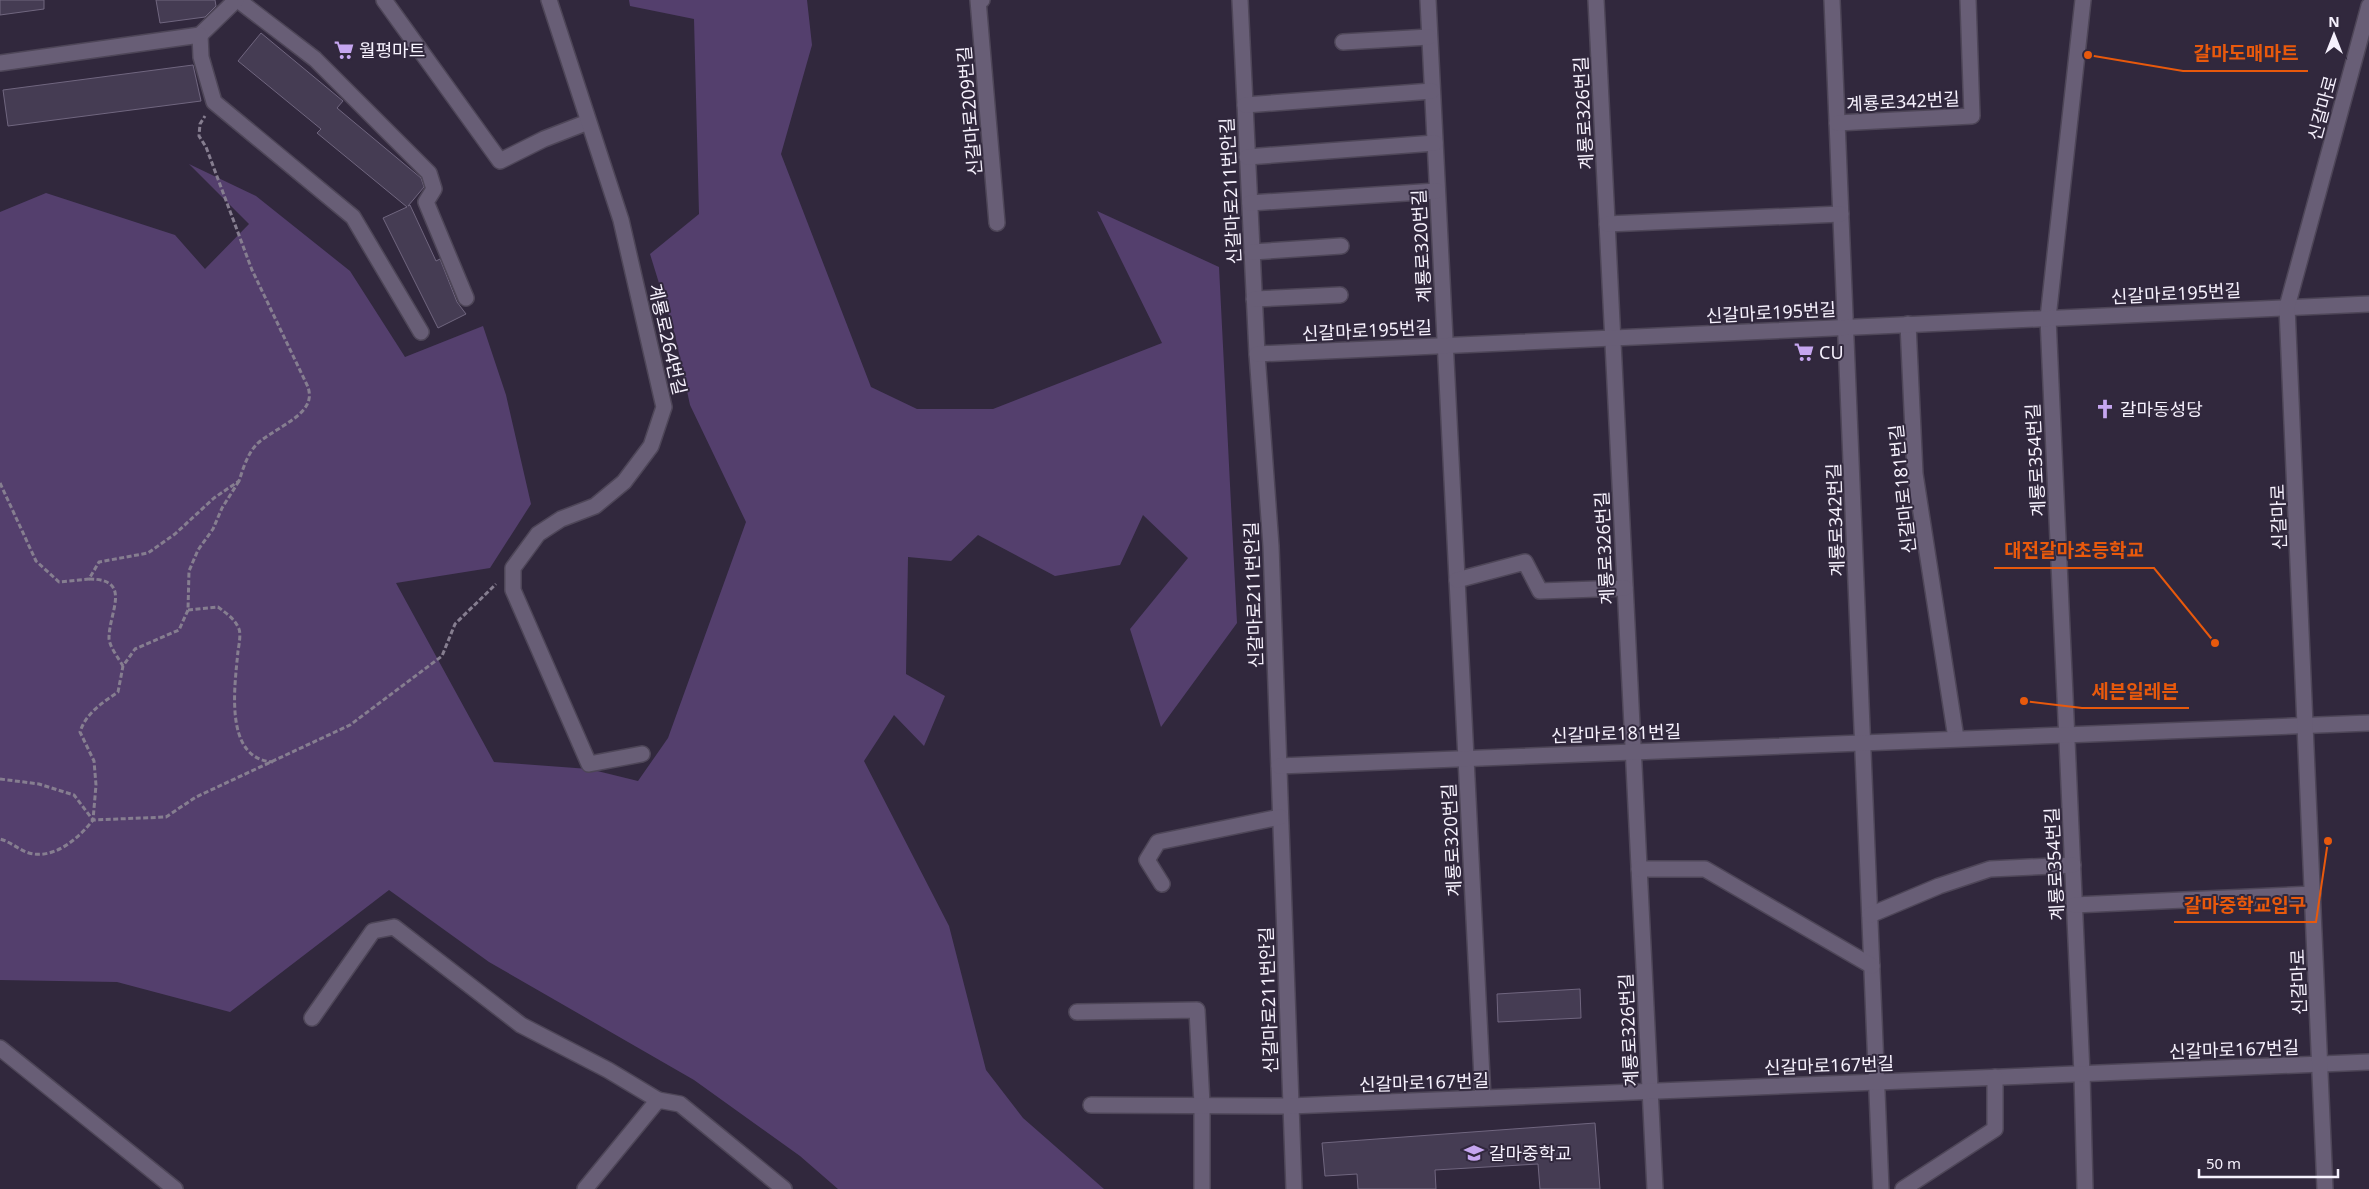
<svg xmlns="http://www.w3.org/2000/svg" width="2369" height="1189" font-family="'Noto Sans','Noto Sans KR',sans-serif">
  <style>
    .green { fill: #543f6d }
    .building { fill: #453c53; stroke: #70667f }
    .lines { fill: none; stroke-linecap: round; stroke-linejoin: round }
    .minor-casing { stroke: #4e4658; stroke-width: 18 }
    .path { stroke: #867e90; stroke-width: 3; stroke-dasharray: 5 2.5; stroke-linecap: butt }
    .minor { stroke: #685e76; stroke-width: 15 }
    .labels { text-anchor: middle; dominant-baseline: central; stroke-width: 4; stroke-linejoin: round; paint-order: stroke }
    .poi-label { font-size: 18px; fill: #f6f1fd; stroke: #31283d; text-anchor: start }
    .street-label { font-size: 18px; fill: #f6f1fd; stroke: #31283d }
    .leader { fill: none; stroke: #e8590c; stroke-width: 2 }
    .callout-dot { fill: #e8590c; stroke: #31283d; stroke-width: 2 }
    .callout-label { font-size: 19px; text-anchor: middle; font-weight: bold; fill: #e8590c; stroke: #31283d; stroke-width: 4; stroke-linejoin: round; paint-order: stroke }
  </style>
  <rect width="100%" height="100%" fill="#31283d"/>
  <polygon class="green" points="629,0 807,0 812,45 781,154 871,387 917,409 993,409 1162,343 1097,211 1219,267 1237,623 1161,727 1130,629 1188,558 1143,515 1120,565 1055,576 978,535 951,561 908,557 906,674 945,696 924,746 894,715 864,761 949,926 986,1070 1023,1118 1104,1189 838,1189 800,1156 694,1080 489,962 389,890 230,1012 117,982 0,980 0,212 46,193 175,235 205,269 249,224 189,164 256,196 350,271 405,357 483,326 506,395 531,504 490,568 396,583 494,762 589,769 638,781 668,738 746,522 690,405 675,335 650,254 699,214 694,19 630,6"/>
  <g class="building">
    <polygon points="0,0 44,0 44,9 0,15"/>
    <polygon points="156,0 215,0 216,6 205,17 160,23"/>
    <polygon points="261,33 343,101 337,108 421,178 424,187 408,206 410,205 436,261 440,259 457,302 466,314 438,328 383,218 407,207 317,133 321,129 238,61"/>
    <polygon points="193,65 201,101 8,126 3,90"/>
    <polygon points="1580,989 1581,1018 1498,1022 1497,994"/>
    <polygon points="1595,1123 1600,1189 1540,1189 1538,1164 1435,1170 1436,1189 1358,1189 1357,1174 1325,1176 1322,1143"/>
  </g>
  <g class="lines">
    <defs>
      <g id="minor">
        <polyline points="238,0 315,59 429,173 434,189 426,202 466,298"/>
        <polyline points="384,0 500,161 544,139 588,122"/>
        <polyline points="549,0 621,220 664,407 651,446 624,482 595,506 561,519 538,534 513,568 513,590 589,764 642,754"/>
        <polyline points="982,0 978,0 997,223"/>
        <polyline points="1240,0 1257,354 1271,546 1294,1189"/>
        <polyline points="1428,0 1483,1098"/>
        <polyline points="1596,0 1655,1189"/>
        <polyline points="1832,0 1881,1189"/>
        <polyline points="2083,0 2048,318 2082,1074 2085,1189"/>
        <polyline points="200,35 236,0"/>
        <polyline points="1343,42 1429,37"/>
        <polyline points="0,63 200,35 201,57 214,102 353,217 421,332"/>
        <polyline points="1245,105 1432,91"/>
        <polyline points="1837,123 1972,116 1968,0"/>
        <polyline points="1247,157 1435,143"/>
        <polyline points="1250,203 1437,191"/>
        <polyline points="1607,224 1841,214"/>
        <polyline points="1252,252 1341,246"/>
        <polyline points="1254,299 1340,295"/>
        <polyline points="1908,324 1915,474 1956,738"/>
        <polyline points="1257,354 2369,304"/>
        <polyline points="1457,580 1525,562 1540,591 1625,588"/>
        <polyline points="1279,766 2369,723"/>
        <polyline points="1639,869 1705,869 1872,966"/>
        <polyline points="1162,884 1147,860 1158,842 1280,817"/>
        <polyline points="2074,905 2313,894"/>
        <polyline points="1870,915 1939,886 1990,869 2073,865"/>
        <polyline points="1077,1012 1197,1010 1202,1104 1202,1189"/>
        <polyline points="312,1018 373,931 394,927 521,1025 608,1070 658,1100"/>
        <polyline points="0,1048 175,1189"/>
        <polyline points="1091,1105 1290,1106 2369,1062"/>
        <polyline points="585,1189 658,1100 680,1104 784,1189"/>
        <polyline points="1903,1189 1995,1129 1995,1077"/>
        <polyline points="2325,1189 2287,307 2369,6"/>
      </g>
    </defs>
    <use href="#minor" class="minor-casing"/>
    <g class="path">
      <path d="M239 481 222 508 213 529 198 550 189 571 188 610 179 630 135 649 123 666 118 692C102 703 86 713 80 732L94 761 96 785 93 820 166 817 196 797 350 725 442 656 455 624 496 584"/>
      <path d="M0 483 36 561 59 582 89 579 99 562 148 553 175 534 214 498 239 481C243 469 247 455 256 445 268 432 306 418 309 399 310 395 309 390 308 387L252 270 206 147 199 136 200 124 205 116"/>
      <path d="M89 579C133 579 109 612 109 638 109 646 119 659 123 666"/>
      <path d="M188 610 218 607C226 613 235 619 239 629 241 634 239 645 238 651 235 685 223 759 273 762"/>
      <path d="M0 779 39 784 74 795 93 820C79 838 54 860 29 853 19 850 11 842 0 839"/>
    </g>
    <use href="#minor" class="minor"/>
  </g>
  <defs>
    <symbol id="supermarket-bare" viewBox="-9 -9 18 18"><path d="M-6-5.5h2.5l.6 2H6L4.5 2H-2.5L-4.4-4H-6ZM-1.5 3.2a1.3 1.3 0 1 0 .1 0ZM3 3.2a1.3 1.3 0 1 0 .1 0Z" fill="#c6a6f0" stroke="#31283d" stroke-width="2.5" paint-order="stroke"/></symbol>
    <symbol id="church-bare" viewBox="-9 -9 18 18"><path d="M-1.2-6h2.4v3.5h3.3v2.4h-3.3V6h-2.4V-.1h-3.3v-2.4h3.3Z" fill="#c6a6f0" stroke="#31283d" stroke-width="2.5" paint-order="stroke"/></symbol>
    <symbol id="school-bare" viewBox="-9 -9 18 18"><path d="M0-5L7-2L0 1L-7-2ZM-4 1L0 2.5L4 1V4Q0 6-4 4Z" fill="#c6a6f0" stroke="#31283d" stroke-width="2.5" paint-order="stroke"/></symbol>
  </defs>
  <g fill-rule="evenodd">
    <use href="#supermarket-bare" x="330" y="36" width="28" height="28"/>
    <use href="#supermarket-bare" x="1790" y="338" width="28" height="28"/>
    <use href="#church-bare" x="2091" y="395" width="28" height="28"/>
    <use href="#school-bare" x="1460" y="1139" width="28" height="28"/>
  </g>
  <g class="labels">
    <g class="poi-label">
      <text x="359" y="50">월평마트</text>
      <text x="1819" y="352">CU</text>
      <text x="2120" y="409">갈마동성당</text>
      <text x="1489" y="1153">갈마중학교</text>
    </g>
    <g class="street-label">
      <text transform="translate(1903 101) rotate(-3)">계룡로342번길</text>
      <text transform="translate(2322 108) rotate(-75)">신갈마로</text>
      <text transform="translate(969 111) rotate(-95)">신갈마로209번길</text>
      <text transform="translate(1583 113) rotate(-93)">계룡로326번길</text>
      <text transform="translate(1230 191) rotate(-93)">신갈마로211번안길</text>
      <text transform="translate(1421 246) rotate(-93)">계룡로320번길</text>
      <text transform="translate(2176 293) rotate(-3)">신갈마로195번길</text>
      <text transform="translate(1771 312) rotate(-3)">신갈마로195번길</text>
      <text transform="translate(1367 330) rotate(-3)">신갈마로195번길</text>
      <text transform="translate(668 339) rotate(77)">계룡로264번길</text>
      <text transform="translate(2035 460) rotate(-93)">계룡로354번길</text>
      <text transform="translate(1902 489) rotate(-96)">신갈마로181번길</text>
      <text transform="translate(2278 517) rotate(-92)">신갈마로</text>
      <text transform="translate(1835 520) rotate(-92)">계룡로342번길</text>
      <text transform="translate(1604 548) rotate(-93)">계룡로326번길</text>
      <text transform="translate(1253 595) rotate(-92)">신갈마로211번안길</text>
      <text transform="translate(1616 733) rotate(-2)">신갈마로181번길</text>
      <text transform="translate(1451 840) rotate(-93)">계룡로320번길</text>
      <text transform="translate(2054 864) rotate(-93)">계룡로354번길</text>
      <text transform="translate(2298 982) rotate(-92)">신갈마로</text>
      <text transform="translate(1268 1000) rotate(-92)">신갈마로211번안길</text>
      <text transform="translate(1628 1030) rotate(-93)">계룡로326번길</text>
      <text transform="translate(2234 1049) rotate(-2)">신갈마로167번길</text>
      <text transform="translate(1829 1065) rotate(-2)">신갈마로167번길</text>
      <text transform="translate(1424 1082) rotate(-2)">신갈마로167번길</text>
    </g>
  </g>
  <path class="leader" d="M2088 55L2183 71H2308M2215 643L2154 568H1994M2024 701L2082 708H2189M2328 841L2316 922H2174"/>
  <g class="callout-dot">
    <circle cx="2088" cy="55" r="5"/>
    <circle cx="2215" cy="643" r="5"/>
    <circle cx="2024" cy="701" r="5"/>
    <circle cx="2328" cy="841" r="5"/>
  </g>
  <g class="callout-label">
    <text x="2246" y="60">갈마도매마트</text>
    <text x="2074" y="557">대전갈마초등학교</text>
    <text x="2135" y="698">세븐일레븐</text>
    <text x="2245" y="912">갈마중학교입구</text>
  </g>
  <g transform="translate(2334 35)" stroke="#31283d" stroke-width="4" paint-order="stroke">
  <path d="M0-4L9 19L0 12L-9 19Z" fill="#f6f1fd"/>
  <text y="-8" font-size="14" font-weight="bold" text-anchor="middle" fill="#f6f1fd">N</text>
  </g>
  <path d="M2199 1169v8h139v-8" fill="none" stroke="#f6f1fd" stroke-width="2.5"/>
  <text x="2206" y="1169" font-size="15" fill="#f6f1fd" stroke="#31283d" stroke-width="4" paint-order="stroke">50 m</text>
</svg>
